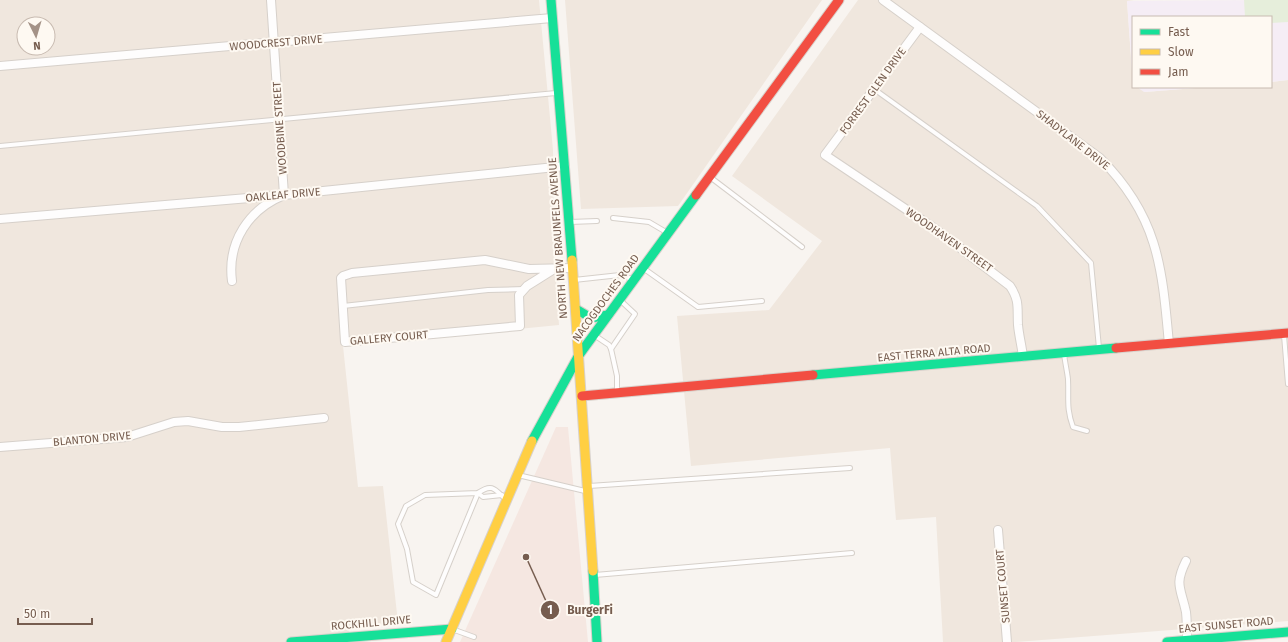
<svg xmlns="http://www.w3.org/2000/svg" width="1288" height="642" font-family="'Fira Sans',sans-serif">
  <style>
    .residential { fill: #f0e7de; fill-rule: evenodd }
    .commercial { fill: #f5e7e1 }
    .education { fill: #f5edf5 }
    .green { fill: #e6eedb }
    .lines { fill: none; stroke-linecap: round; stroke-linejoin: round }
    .lane-casing { stroke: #d6d0ca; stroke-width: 6 }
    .street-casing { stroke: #d6d0ca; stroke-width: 10 }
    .fast-casing { stroke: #d8d1cb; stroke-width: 11 }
    .slow-casing { stroke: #d8d1cb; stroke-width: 11 }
    .jam-casing { stroke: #d8d1cb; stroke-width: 11 }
    .lane { stroke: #fefdfd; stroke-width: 4 }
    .street { stroke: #fefdfd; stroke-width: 8 }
    .fast { stroke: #16e098; stroke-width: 9 }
    .slow { stroke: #ffcf43; stroke-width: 9 }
    .jam { stroke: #f24e42; stroke-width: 9 }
    .labels { text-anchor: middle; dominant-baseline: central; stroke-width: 4; stroke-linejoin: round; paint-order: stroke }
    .street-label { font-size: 11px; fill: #765d4f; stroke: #fef9f2 }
    .leader { fill: none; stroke: #765d4f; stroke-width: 1.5 }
    .callout-dot { fill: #765d4f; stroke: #fef9f2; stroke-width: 1.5 }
    .mark-label { font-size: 12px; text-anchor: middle; font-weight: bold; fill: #fff }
    .callout-label { font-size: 12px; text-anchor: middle; font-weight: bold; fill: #765d4f; stroke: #fef9f2; stroke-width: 4; stroke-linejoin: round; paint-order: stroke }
  </style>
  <rect width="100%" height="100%" fill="#f8f4f0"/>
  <g class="residential">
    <path d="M0 0H539L553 150 554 250 559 325 343 346 358 487 383 486 398 623 348 628 351 642H0ZM24 24H48V48H24Z"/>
    <polygon points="565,0 822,0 678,206 581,209"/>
    <polygon points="858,0 1134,0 1127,1 1133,87 1137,87 1145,92 1208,87 1271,87 1271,82 1288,80 1288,621 1016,642 943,642 936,517 896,520 890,448 691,466 677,316 769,310 822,241 732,176"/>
  </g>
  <polygon class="commercial" points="556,427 568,427 588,642 460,642"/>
  <g class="education">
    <polygon points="1288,0 1288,80 1271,82 1271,17 1133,17 1133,84 1127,1"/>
    <polygon points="1137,87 1208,87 1144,92"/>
  </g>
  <polygon class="green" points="1244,0 1288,0 1288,22 1271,23 1271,17 1245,17"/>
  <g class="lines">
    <defs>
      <g id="lane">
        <polyline points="874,89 1037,206 1091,263 1099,348"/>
        <polyline points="0,146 556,93"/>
        <polyline points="710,177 802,247"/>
        <polyline points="613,218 649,222 666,232"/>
        <polyline points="570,222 597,221"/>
        <polyline points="643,268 698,307 762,301"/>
        <polyline points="574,280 620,275 632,279"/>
        <polyline points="343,306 488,290 524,289"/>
        <polyline points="594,335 609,345 611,349 617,376 617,391"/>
        <polyline points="1284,335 1288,384"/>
        <polyline points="611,349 635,314 621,301"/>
        <path d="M1064 354C1065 362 1067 371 1068 379 1069 399 1066 408 1073 427L1087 431"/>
        <polyline points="518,475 585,491"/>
        <polyline points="589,486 850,468"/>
        <path d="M478 493 436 595 413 582 407 549 398 524 406 506 425 495 478 493C492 483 495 489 505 499"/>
        <polyline points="478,493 483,497 502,495"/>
        <polyline points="595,575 852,553"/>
        <polyline points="452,629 474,637"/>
      </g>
      <g id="street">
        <path d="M883 0 1100 158C1158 216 1162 266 1169 344"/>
        <path d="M920 27 825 155 934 228 1010 286C1020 301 1017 308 1018 325 1019 336 1022 347 1023 357"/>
        <polyline points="0,66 552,18"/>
        <polyline points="0,219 284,195 565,166"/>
        <polyline points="554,269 527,286 519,295 520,326 345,342 341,278 343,276 352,273 485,260 529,269 572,268"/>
        <path d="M232 281C227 242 249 209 284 195L271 0"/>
        <polyline points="0,447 127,437 174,422 188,421 222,427 239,427 324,418"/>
        <polyline points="998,530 1007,642"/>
        <path d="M1186 561C1174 585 1181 588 1186 612 1187 621 1187 631 1187 640"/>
      </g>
      <g id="fast">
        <polyline points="551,0 572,260"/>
        <polyline points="576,309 591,318 608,315"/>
        <polyline points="813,375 1116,348"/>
        <polyline points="532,441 579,355 696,195"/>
        <polyline points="593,571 597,642"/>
        <polyline points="291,642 452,629"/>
        <polyline points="1167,642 1288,632"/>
      </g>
      <g id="slow">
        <polyline points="572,260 593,571"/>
        <polyline points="446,642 532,441"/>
      </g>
      <g id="jam">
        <polyline points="696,195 839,0"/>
        <polyline points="1116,348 1288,333"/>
        <polyline points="582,396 813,375"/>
      </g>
    </defs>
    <use href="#lane" class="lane-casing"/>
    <use href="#street" class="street-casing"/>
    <use href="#fast" class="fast-casing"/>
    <use href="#slow" class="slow-casing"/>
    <use href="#jam" class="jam-casing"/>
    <use href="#lane" class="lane"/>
    <use href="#street" class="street"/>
    <use href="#fast" class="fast"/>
    <use href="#slow" class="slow"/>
    <use href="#jam" class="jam"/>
  </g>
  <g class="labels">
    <g class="street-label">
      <text transform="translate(276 43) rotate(-5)">WOODCREST DRIVE</text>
      <text transform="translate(873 91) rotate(-54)">FORREST GLEN DRIVE</text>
      <text transform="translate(280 128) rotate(-94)">WOODBINE STREET</text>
      <text transform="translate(1073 140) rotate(38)">SHADYLANE DRIVE</text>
      <text transform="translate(283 195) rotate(-5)">OAKLEAF DRIVE</text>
      <text transform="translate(558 238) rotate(-94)">NORTH NEW BRAUNFELS AVENUE</text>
      <text transform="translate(949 240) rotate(35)">WOODHAVEN STREET</text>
      <text transform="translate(606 298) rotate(-54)">NACOGDOCHES ROAD</text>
      <text transform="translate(389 338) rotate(-5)">GALLERY COURT</text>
      <text transform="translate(934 353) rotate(-5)">EAST TERRA ALTA ROAD</text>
      <text transform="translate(92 439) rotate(-5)">BLANTON DRIVE</text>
      <text transform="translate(1003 586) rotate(-95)">SUNSET COURT</text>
      <text transform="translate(371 623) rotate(-5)">ROCKHILL DRIVE</text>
      <text transform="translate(1226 625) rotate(-5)">EAST SUNSET ROAD</text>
    </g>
  </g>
  <path class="leader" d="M526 557L550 610"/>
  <g class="callout-dot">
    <circle cx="526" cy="557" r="4"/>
    <circle cx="550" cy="610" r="10"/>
  </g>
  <g class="mark-label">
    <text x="550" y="614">1</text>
  </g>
  <g class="callout-label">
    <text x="590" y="614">BurgerFi</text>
  </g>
  <rect x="1132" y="16" width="140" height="72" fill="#fef9f2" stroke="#c8bbb1"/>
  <rect x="1140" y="29" width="20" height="6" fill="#16e098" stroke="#c8bbb1"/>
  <text x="1168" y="36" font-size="12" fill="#765d4f">Fast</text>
  <rect x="1140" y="49" width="20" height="6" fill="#ffcf43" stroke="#c8bbb1"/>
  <text x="1168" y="56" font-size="12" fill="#765d4f">Slow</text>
  <rect x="1140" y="69" width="20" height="6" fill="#f24e42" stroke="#c8bbb1"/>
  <text x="1168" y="76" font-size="12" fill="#765d4f">Jam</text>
  <g transform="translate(36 36) rotate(175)"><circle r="19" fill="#fef9f2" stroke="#c8bbb1"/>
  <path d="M0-3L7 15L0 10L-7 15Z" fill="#a49287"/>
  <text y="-6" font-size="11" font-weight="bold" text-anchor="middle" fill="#765d4f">N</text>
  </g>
  <path d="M18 618v6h74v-6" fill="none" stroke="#765d4f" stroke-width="2"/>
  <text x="24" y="618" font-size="12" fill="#765d4f" stroke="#fef9f2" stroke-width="3" paint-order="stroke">50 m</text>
</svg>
